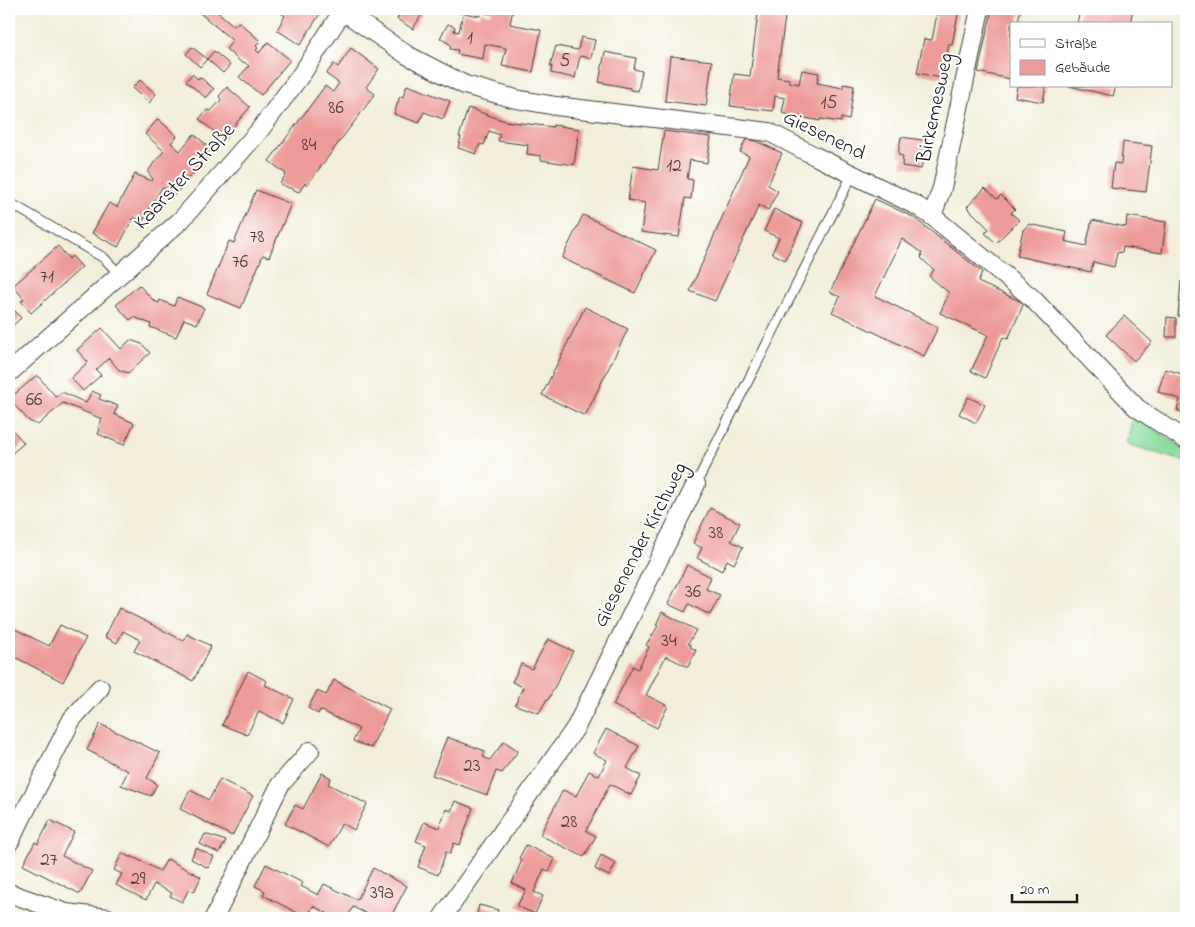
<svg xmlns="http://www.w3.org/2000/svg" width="1195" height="927" font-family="'Indie Flower',sans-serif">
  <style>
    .green { fill: #89dd9f; stroke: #527c5e }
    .building { fill: #ec9b98 }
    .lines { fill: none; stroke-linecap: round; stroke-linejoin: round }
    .service-casing { stroke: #3c3c38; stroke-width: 11 }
    .minor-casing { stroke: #3c3c38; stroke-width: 20 }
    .service { stroke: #fff; stroke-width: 9 }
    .minor { stroke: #fff; stroke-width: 18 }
    .labels { text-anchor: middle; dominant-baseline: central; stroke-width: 4; stroke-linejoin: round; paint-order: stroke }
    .number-label { font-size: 19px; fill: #503c3b }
    .street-label { font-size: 21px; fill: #1c1c1c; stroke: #fff }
  </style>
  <rect width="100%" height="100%" fill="#fff"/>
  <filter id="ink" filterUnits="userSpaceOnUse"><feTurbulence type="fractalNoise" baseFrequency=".02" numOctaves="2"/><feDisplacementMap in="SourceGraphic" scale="10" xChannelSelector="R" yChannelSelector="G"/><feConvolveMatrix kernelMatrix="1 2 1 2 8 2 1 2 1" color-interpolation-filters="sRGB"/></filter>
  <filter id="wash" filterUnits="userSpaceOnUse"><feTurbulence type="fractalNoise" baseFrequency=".0096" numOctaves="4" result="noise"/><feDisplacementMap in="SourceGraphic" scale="20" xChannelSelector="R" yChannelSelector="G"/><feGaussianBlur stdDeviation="1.12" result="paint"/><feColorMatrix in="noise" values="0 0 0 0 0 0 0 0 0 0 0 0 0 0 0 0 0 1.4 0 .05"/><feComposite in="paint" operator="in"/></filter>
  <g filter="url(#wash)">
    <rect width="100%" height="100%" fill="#f2eeda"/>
    <polygon class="green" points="1133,415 1186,450 1186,462 1127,444"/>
    <g id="blocks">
      <g class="building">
        <polygon points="195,9 214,9 234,26 239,22 260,41 256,46 258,48 256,50 259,53 268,42 290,60 261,95 239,77 249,66 244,62 242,63 226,49 233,41"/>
        <polygon points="276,9 323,9 300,45 277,30 285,16"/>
        <polygon points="403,9 413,9 422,14 413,29 397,19"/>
        <polygon points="492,9 513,9 510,24 541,30 533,72 502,66 506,48 485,44 483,59 457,54 458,50 450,49 451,45 440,38 448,24 455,27 454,31 459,32 463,13 480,16 481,12 491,14"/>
        <polygon points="740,9 786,9 777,77 789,79 789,82 799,84 802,70 819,73 817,83 843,88 843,84 854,86 849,120 841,118 841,122 820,119 820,121 782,113 785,98 775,96 773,111 730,106 734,74 750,76 758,13"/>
        <polygon points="938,9 959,9 952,45 949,44 942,78 917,73 924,39 932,40"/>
        <polygon points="992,9 1021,9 1017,24 1011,24 1010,79 978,72"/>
        <polygon points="1080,9 1133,9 1130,24 1077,24"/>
        <polygon points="581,37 595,40 591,58 580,56 575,78 551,73 552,66 550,66 556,46 578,50"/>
        <polygon points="192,47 207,59 200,67 186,54"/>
        <polygon points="351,48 379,69 366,87 375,94 307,185 305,183 299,192 280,184 286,174 269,161 325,86 333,92 339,83 326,74 334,64 338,67"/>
        <polygon points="214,51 230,65 223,73 207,59"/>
        <polygon points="605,52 636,58 634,69 642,71 638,91 630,90 630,88 599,82"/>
        <polygon points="670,56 712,61 706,106 665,101"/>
        <polygon points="192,74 198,79 200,77 214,89 206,98 186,81"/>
        <polygon points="140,80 156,94 149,103 132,88"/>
        <polygon points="407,85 450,101 443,119 424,112 419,123 394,114 400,96 403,97"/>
        <polygon points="1017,86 1046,86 1043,102 1015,97"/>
        <polygon points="1069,86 1116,86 1113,96"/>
        <polygon points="227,87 250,107 223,139 199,119 207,110 211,111 221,100 219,96"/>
        <polygon points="468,108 505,121 553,127 553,125 579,129 574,165 541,160 541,156 527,154 528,145 498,141 500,135 489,131 484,145 480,144 476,154 458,148 461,137 459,137"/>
        <polygon points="158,119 177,136 171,143 180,151 194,134 210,148 206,153 208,156 189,178 186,176 178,185 181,188 174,195 162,187 143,221 134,217 118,247 92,233 109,203 117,207 135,174 152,181 153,179 148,172 153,164 164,151 145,134"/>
        <polygon points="664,131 711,137 707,163 690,160 687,179 693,180 691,199 685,198 679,237 641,232 645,203 628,200 633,166 658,170"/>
        <polygon points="901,137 929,141 927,154 924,154 921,169 902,166 903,156 898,155"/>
        <polygon points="746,139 756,141 782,153 768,185 778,191 768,210 759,205 715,301 690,291 749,156 740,152"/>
        <polygon points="1123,142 1152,146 1146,192 1111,188 1114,163 1121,164"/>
        <polygon points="985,188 997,199 1001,195 1015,209 1011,213 1019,220 996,243 985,233 989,229 967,207"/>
        <polygon points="256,190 291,204 269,257 263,255 241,308 207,294 229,241 234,243"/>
        <polygon points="875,199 913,217 982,272 978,282 1024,303 1008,339 1003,337 985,378 971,371 988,335 940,313 949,293 929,276 934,270 921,258 922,253 902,239 875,296 938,327 924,356 832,312 840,297 830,292"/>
        <polygon points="774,209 803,223 785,260 772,253 779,238 764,231"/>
        <polygon points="583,215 656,250 635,293 562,258"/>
        <polygon points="1127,216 1166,222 1162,253 1123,247 1122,252 1117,253 1114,267 1093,262 1091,272 1017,256 1023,230 1029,224 1067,232 1065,241 1086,246 1092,220 1126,227"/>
        <polygon points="58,246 69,259 72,256 82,267 31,313 21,301 24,299 13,286"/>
        <polygon points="1181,281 1186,281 1186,316 1178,316"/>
        <polygon points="139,285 154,301 159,303 160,300 174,306 177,297 204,308 197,324 184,319 176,337 150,327 151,324 134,317 130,320 116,305"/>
        <polygon points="9,304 21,318 9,329"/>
        <polygon points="585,307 628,329 585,416 542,395"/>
        <polygon points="1124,316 1152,342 1134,361 1106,335"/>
        <polygon points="1167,317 1176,318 1176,337 1166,337"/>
        <polygon points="102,328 121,349 130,340 142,344 150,353 128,373 119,370 109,358 96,370 101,375 83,391 71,378 88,362 77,350"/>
        <polygon points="1165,369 1186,375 1183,388 1186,389 1186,413 1177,410 1180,399 1158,392"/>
        <polygon points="37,375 56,397 62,392 86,403 92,391 101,395 99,399 118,406 114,414 134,423 124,445 98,434 100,429 98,428 102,419 63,403 38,425 29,421 9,399"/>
        <polygon points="968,397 985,405 976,423 959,414"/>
        <polygon points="9,426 24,443 9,456"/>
        <polygon points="710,508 740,523 731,541 743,547 734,564 727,560 722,571 697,558 702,548 693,543"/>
        <polygon points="687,565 711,577 706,589 720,595 710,615 689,604 685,612 668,604"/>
        <polygon points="119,608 184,641 187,634 211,646 193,681 134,651 140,640 123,631 117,643 105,637"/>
        <polygon points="662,612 696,630 688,644 691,645 690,647 696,650 688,667 666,656 646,695 668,706 657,728 613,705 633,666 638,669 649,647 646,645 658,626 656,625"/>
        <polygon points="60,625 86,638 63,682 9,654 9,642 15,629 49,646"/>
        <polygon points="548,639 573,651 548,700 547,699 539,713 515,705 523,687 512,682 521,664 532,669"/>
        <polygon points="248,671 267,681 265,685 294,699 283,723 259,711 247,735 222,725"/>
        <polygon points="334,680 390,709 371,748 353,741 359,729 320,710 318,714 308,708 317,691 326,695"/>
        <polygon points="100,724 160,753 147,778 157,784 151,796 121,785 128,771 87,750"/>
        <polygon points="606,729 639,746 627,768 641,776 631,795 610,784 586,831 596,836 584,857 540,835 563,790 576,796 589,771 599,776 607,760 593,753"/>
        <polygon points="447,737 485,751 483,757 490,760 504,741 518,751 502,773 496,771 487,795 432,775"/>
        <polygon points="322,773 331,778 328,784 367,804 354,830 342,823 329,847 285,824 295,805 303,809"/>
        <polygon points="220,779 253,796 232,836 180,809 190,790 209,800"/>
        <polygon points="455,801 473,808 460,845 454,843 450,854 446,852 438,875 418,867 426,845 416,841 424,822 439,828 446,809 451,811"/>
        <polygon points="50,820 74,832 62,856 92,871 80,894 23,865 35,842 38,844"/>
        <polygon points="205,834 226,841 219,853 200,844"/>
        <polygon points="526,845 555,859 549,872 544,869 534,892 543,896 535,914 517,906 526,890 512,883 522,860 519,858"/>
        <polygon points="196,848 214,857 208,868 191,859"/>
        <polygon points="122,853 131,858 131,856 160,871 167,859 201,877 194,892 189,889 182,902 170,896 172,893 154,884 146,900 116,885 122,874 114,870"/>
        <polygon points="601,855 616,863 609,876 595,869"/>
        <polygon points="266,864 303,883 301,886 318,895 324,884 357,900 373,868 407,886 390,918 375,918 353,907 347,918 337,915 336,918 313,906 307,918 263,895 265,891 255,886"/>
        <polygon points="479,905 498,910 496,918 476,918"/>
      </g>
    </g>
  </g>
  <g filter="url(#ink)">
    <use href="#blocks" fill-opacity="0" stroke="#3c3c38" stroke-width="1"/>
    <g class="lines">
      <defs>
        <g id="service">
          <polyline points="10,203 104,258 119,274"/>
          <polyline points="696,484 852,175"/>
        </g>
        <g id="minor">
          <polyline points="343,11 407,55 465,85 516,99 556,106 769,132 815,156 917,206 932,216 1032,298 1137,408 1186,440"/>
          <polyline points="932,216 942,188 980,9"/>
          <polyline points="9,373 181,220 259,131 303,72 344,9"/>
          <polyline points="9,843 72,719 100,688"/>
          <polyline points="9,893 66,913 108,918"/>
          <polyline points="214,918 280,785 310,751"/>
          <polyline points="442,918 576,727 696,484"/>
        </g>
      </defs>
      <use href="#service" class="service-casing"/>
      <use href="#minor" class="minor-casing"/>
      <use href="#service" class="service"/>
      <use href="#minor" class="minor"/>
    </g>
  </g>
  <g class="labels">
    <g class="number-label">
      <text x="470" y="38">1</text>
      <text x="565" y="61">5</text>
      <text x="829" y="103">15</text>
      <text x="336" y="108">86</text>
      <text x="309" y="145">84</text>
      <text x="674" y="166">12</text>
      <text x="257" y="237">78</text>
      <text x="240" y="262">76</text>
      <text x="47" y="277">71</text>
      <text x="34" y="400">66</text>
      <text x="716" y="533">38</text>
      <text x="693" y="592">36</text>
      <text x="669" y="641">34</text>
      <text x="472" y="766">23</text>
      <text x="569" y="822">28</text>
      <text x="49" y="860">27</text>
      <text x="138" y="879">29</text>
      <text x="382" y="893">39a</text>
    </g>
    <g class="street-label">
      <text transform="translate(936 108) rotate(-78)">Birkemesweg</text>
      <text transform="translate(824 136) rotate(26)">Giesenend</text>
      <text transform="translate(185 177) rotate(-47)">Kaarster Straße</text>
      <text transform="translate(641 545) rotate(-63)">Giesenender Kirchweg</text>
    </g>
  </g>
  <rect width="1195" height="927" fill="none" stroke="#fff" stroke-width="30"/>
  <rect x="1010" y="22" width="162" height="65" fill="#ffffff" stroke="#a4a4a4"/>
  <rect x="1020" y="39" width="25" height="8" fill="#ffffff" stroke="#a4a4a4"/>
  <text x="1055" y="48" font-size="15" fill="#1c1c1c">Straße</text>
  <rect x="1020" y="60" width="25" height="15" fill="#ec9b98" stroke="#a4a4a4"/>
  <text x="1055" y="72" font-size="15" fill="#1c1c1c">Gebäude</text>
  <path d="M1012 894v8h65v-8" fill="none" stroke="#1c1c1c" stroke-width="2.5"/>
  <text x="1020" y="894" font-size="15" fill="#1c1c1c" stroke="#ffffff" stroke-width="4" paint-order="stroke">20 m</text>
</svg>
